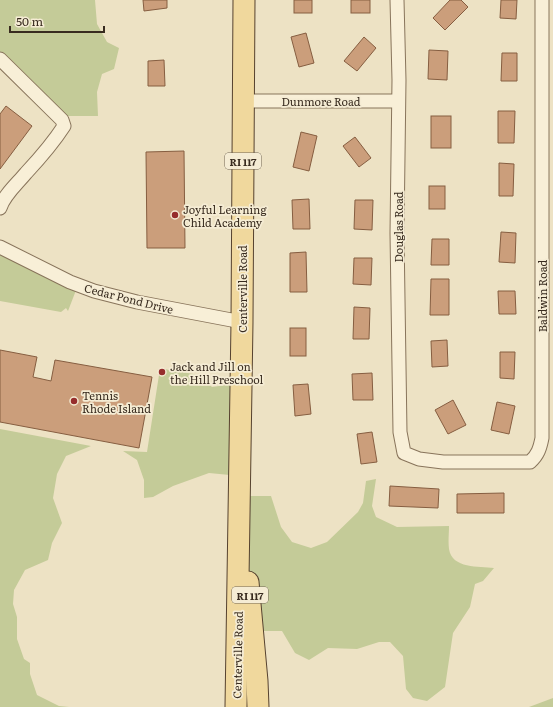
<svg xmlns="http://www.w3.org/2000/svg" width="553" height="707" font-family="Literata,serif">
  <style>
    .green { fill: #c4cb98 }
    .building { fill: #cb9e7b; stroke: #865e41 }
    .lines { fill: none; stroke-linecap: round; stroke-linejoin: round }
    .street-casing { stroke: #88745b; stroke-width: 15 }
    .primary-casing { stroke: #56422f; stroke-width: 23 }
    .street { stroke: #f8efd7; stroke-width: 13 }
    .primary { stroke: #f0d89d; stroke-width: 21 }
    .poi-dot { fill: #962d2c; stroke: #f5ecd4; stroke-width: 1.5 }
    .labels { text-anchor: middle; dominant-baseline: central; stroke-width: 3.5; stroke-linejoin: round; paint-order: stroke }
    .shield { fill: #f5ecd4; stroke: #716555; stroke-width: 1 }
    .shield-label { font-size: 10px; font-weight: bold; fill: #382b1f }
    .street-label { font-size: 11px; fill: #382b1f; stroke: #f5ecd4 }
    .poi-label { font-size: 11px; fill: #382b1f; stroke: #f5ecd4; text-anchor: start }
  </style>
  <rect width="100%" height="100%" fill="#ede2c4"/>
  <g class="green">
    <polygon points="0,0 95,0 97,24 107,42 119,48 114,69 102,74 97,92 98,116 60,116 0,58"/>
    <polygon points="0,248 78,285 68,311 66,308 61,312 0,301"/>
    <polygon points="164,369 199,375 212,387 241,383 240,476 209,473 173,486 153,497 144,498 144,480 137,460 123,451 147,452 159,375"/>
    <polygon points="0,429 91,446 66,456 57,474 53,498 62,523 52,543 48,560 25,570 14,590 13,604 17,617 17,639 24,659 30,663 30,674 37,695 59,706 69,707 0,707"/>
    <path d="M376 479 372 506 376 517 397 527 449 526C449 534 448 541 449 549 452 569 479 566 494 568L483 581 475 584 470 607 453 633 445 687 427 701 413 698 406 689 403 656 390 642H379L357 649 328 648 309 660 295 653 282 631H256L239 529 242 496H271L281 527 292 542 311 548 327 542 358 512 363 503 366 481Z"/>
    <polygon points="553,698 553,707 529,707"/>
  </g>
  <g class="building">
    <polygon points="143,0 167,0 167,8 144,11"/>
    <rect x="294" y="0" width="18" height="13"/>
    <rect x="351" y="0" width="19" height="13"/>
    <polygon points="450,0 461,0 468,7 445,30 433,18"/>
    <polygon points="501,0 517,0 516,19 500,18"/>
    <polygon points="306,33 314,63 299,67 291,37"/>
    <polygon points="364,37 376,48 357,71 344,61"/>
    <polygon points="429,50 448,51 447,80 428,79"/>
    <polygon points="502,53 517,53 517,81 501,81"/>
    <polygon points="164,60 165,86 148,86 148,61"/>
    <polygon points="6,106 32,126 0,169 0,114"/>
    <polygon points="498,111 515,111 514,143 498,143"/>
    <rect x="431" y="116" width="20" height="32"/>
    <polygon points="301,132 317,136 309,171 293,167"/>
    <polygon points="355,137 371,158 359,167 343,146"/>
    <polygon points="184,151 185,248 147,248 146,152"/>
    <polygon points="499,163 514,164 513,196 499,196"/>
    <rect x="429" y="186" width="16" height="23"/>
    <polygon points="309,199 310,229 293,229 292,200"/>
    <polygon points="355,200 373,200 372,230 354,229"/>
    <polygon points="501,232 516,233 515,263 499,262"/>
    <polygon points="432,239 449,239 449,265 431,265"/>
    <polygon points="306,252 307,292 290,292 290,253"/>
    <polygon points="354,258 372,258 371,285 353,284"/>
    <polygon points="431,279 449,279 449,315 430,315"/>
    <polygon points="498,291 515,291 516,314 499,314"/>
    <polygon points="354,307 370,308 369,339 353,339"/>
    <rect x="290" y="328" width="16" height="28"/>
    <polygon points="447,340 448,366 432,367 431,341"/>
    <polygon points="0,350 37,357 33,377 51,381 55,360 152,377 139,448 0,422"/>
    <polygon points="500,352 515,352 514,379 500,378"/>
    <polygon points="372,373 373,400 353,400 352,374"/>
    <polygon points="308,384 311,414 295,416 293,385"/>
    <polygon points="453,400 466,425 448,434 435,410"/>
    <polygon points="497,402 515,406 509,434 491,430"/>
    <polygon points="372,432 377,462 361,464 357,434"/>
    <polygon points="390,486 439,489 438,508 389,506"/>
    <polygon points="504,493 504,513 457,513 457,494"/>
  </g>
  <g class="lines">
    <defs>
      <g id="street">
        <path d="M397 0 399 80 397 233 400 432 404 453 419 459 443 462H530C538 455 540 448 542 438V0"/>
        <path d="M0 59 62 120 64 126C53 143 40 158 26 173 17 184 4 195 0 208"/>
        <polyline points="243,101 398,101"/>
        <polyline points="0,247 70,282 94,291 137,302 242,322"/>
      </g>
      <g id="primary">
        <polyline points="248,582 257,681 258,707"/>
        <polyline points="236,707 242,322 244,0"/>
      </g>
    </defs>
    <use href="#street" class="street-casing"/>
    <use href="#primary" class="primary-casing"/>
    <use href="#street" class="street"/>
    <use href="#primary" class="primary"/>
  </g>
  <g class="poi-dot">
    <circle cx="175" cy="215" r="4"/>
    <circle cx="162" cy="372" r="4"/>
    <circle cx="74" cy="401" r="4"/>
  </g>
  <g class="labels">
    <g class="shield">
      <rect x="225" y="153" width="36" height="16" rx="3"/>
      <rect x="232" y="587" width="36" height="16" rx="3"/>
    </g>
    <g class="shield-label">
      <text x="243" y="161">RI 117</text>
      <text x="250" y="595">RI 117</text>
    </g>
    <g class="street-label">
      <text x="321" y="101">Dunmore Road</text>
      <text transform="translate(398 227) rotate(-90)">Douglas Road</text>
      <text transform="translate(242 289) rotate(-90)">Centerville Road</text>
      <text transform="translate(542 296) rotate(-90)">Baldwin Road</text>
      <text transform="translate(129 298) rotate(14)">Cedar Pond Drive</text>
      <text transform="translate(237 655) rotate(-89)">Centerville Road</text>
    </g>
    <g class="poi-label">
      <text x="183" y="209">Joyful Learning<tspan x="183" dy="13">Child Academy</tspan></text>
      <text x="170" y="366">Jack and Jill on<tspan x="170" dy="13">the Hill Preschool</tspan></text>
      <text x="82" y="395">Tennis<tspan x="82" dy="13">Rhode Island</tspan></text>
    </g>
  </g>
  <path d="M10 26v6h94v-6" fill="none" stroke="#382b1f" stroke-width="2"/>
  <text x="16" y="26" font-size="12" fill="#382b1f" stroke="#f5ecd4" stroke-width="3" paint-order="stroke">50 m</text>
</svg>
